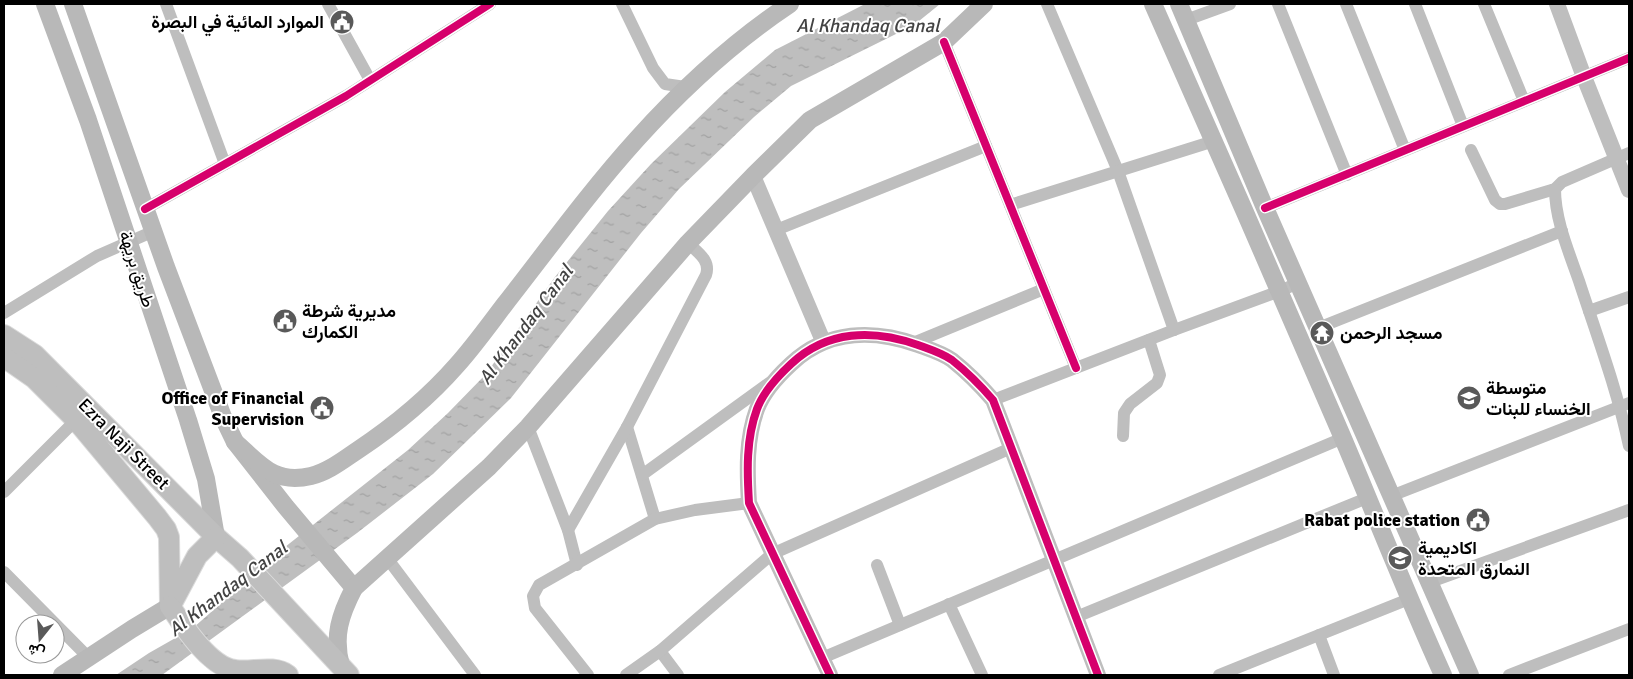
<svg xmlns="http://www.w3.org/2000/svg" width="1633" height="679" font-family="Signika,Vazirmatn,sans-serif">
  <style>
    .water { fill: url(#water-ripples) }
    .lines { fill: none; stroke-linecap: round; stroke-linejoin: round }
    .primary-casing { stroke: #dbdbdb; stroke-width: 22 }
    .minor { stroke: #bebebe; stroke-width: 12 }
    .tertiary { stroke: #bebebe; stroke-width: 16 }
    .secondary { stroke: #b8b8b8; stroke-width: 18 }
    .primary { stroke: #bebebe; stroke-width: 20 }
    .cycleway-casing { stroke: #fff; stroke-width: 11 }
    .cycleway { stroke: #d6006c; stroke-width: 8 }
    .labels { text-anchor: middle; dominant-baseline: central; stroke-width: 4; stroke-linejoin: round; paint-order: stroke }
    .poi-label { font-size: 18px; font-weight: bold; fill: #000; stroke: #fff; text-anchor: start }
    .street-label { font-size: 18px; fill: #000; stroke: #fff }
    .water-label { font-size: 19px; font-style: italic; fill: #434343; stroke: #fff }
  </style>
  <defs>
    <pattern id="water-ripples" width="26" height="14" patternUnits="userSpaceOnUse" patternTransform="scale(1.25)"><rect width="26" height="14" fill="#bebebe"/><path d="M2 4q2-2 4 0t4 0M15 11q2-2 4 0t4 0" fill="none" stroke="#a2a2a2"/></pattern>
  </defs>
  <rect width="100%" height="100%" fill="#fff"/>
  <polygon class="water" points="865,4 940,4 919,21 900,32 791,86 754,117 679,189 641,233 511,398 433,474 357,533 162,675 116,675 149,653 193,628 285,547 408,450 448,413 486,374 555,277 608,211 651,164 725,92 775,50"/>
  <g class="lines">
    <defs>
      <g id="primary">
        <polyline points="4,335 35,355 216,537 240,558 349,675"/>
        <polyline points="4,357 34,378 76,420 157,517 166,529 169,537 170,606"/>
        <polyline points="171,605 197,556 216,537"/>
        <path d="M170 606C184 627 210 667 235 670 251 673 273 664 288 675"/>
      </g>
    </defs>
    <use href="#primary" class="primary-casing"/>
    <g class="minor">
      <polyline points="166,4 225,164"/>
      <polyline points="328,4 370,80"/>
      <polyline points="622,4 653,68 665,84 685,87"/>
      <polyline points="1047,4 1118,171 1174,330"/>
      <polyline points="1278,4 1347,175"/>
      <polyline points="1346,4 1405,150"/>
      <polyline points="1415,4 1463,126"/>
      <polyline points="1484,4 1524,101"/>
      <polyline points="1186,20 1230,4"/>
      <polyline points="944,42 1076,368"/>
      <polyline points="1471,150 1495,200 1500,204 1505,204 1555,189 1562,182 1629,153"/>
      <path d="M1555 189C1555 220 1569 252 1579 281 1597 336 1617 389 1629 446"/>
      <polyline points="1010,205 1214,141"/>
      <polyline points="1265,208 1629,58"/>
      <polyline points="145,209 346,96 490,4"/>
      <polyline points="776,230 986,146"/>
      <polyline points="1589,311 1629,297"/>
      <polyline points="4,313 97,256 154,231"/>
      <polyline points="1318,328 1562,231"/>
      <polyline points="913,343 1044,289"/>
      <polyline points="993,400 1174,330 1280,291 1298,283"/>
      <polyline points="528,427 568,530 577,565"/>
      <polyline points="627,427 655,519"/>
      <polyline points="1123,436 1124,413 1130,404 1157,383 1160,375 1149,340"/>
      <polyline points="642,475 769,383"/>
      <polyline points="4,492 76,420"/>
      <polyline points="1391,496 1629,403"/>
      <path d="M568 530 627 427 706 275C711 260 697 252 688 243"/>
      <polyline points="387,558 475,675"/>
      <polyline points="877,565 900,625"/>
      <polyline points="4,572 88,657"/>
      <polyline points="1430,582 1629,510"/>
      <polyline points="949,604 982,675"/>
      <polyline points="1076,617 1367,498"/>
      <polyline points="1319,635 1334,675"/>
      <polyline points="660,651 678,675"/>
      <polyline points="822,658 1343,438"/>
      <polyline points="588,675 535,608 533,596 539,585 655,519 695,510 749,503"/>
      <polyline points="626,675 660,651 772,554 1011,448"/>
      <polyline points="1219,675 1409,599"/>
      <polyline points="1509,675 1629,629"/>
    </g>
    <g class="tertiary">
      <polyline points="1557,4 1584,77 1629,190"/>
      <polyline points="753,176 823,341"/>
      <path d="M830 675 749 503C747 471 746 439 757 409 763 393 778 376 791 364 827 330 873 329 918 345 929 349 942 353 952 360 967 372 981 386 993 400L1098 675"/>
    </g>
    <g class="secondary">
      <polyline points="45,4 88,120 188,420 206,479 216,537"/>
      <path d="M73 4 166 267 223 417 235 442 286 507 354 588C340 615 333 636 341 666"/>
      <path d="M1153 4C1217 148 1280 291 1342 436 1376 516 1407 596 1443 675"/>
      <polyline points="1179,4 1265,208 1470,675"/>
      <path d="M235 442C260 464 274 485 311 476 328 472 343 460 358 450 394 426 429 397 457 365 474 346 489 325 505 304 548 249 590 191 637 139 683 88 733 42 790 4"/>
      <polyline points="354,588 489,467 528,427 688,243 753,176 810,120 944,42 984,4"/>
      <polyline points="62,675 132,629 170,606"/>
    </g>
    <use href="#primary" class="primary"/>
    <defs>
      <g id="cycleway">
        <polyline points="944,42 1076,368"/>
        <polyline points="1265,208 1629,58"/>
        <polyline points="145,209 346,96 490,4"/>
        <path d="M830 675 749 503C747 471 746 439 757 409 763 393 778 376 791 364 827 330 873 329 918 345 929 349 942 353 952 360 967 372 981 386 993 400L1098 675"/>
      </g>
    </defs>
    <use href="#cycleway" class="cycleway-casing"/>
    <use href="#cycleway" class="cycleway"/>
  </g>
  <defs>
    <symbol id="civic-disc" viewBox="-11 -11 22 22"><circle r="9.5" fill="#595959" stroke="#fff"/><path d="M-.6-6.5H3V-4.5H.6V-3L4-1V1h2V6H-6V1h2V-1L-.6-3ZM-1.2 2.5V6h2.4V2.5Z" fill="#fff"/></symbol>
    <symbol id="temple-disc" viewBox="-11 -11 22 22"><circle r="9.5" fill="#595959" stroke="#fff"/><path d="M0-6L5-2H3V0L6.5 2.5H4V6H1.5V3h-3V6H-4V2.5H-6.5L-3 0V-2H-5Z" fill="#fff"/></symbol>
    <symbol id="school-disc" viewBox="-11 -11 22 22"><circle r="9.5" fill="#595959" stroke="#fff"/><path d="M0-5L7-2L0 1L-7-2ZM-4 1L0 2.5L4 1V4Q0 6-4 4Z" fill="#fff"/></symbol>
    <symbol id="university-disc" viewBox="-11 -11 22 22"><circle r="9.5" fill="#595959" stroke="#fff"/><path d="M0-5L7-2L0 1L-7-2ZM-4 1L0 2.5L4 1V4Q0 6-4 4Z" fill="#fff"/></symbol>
  </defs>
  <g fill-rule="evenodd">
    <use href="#civic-disc" x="328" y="8" width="28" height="28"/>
    <use href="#civic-disc" x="271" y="307" width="28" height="28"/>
    <use href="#temple-disc" x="1308" y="319" width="28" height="28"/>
    <use href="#school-disc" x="1455" y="384" width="28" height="28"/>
    <use href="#civic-disc" x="308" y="394" width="28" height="28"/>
    <use href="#civic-disc" x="1464" y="506" width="28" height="28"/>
    <use href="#university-disc" x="1386" y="544" width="28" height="28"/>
  </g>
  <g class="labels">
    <g class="poi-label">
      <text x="324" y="22" text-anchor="end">الموارد المائية في البصرة</text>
      <text x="302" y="311">مديرية شرطة<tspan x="302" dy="21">الكمارك</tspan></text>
      <text x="1340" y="333">مسجد الرحمن</text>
      <text x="1486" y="388">متوسطة<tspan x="1486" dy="21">الخنساء للبنات</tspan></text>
      <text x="304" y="398" text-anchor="end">Office of Financial<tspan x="304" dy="21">Supervision</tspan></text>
      <text x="1460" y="520" text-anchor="end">Rabat police station</text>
      <text x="1418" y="548">اكاديمية<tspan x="1418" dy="21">النمارق المتحدة</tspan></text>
    </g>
    <g class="street-label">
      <text transform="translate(137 269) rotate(72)">طريق بريهة</text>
      <text transform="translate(124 444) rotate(45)">Ezra Naji Street</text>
    </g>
    <g class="water-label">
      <text x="868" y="26">Al Khandaq Canal</text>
      <text transform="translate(526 325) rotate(-53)">Al Khandaq Canal</text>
      <text transform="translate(228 589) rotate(-37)">Al Khandaq Canal</text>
    </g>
  </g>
  <rect width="1633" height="679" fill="none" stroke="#000000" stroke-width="10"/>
  <g transform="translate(40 639) rotate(197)"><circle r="24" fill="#ffffff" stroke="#999999"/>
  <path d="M0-4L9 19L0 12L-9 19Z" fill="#595959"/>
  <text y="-8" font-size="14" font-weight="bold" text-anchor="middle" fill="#000000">ش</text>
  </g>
</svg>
